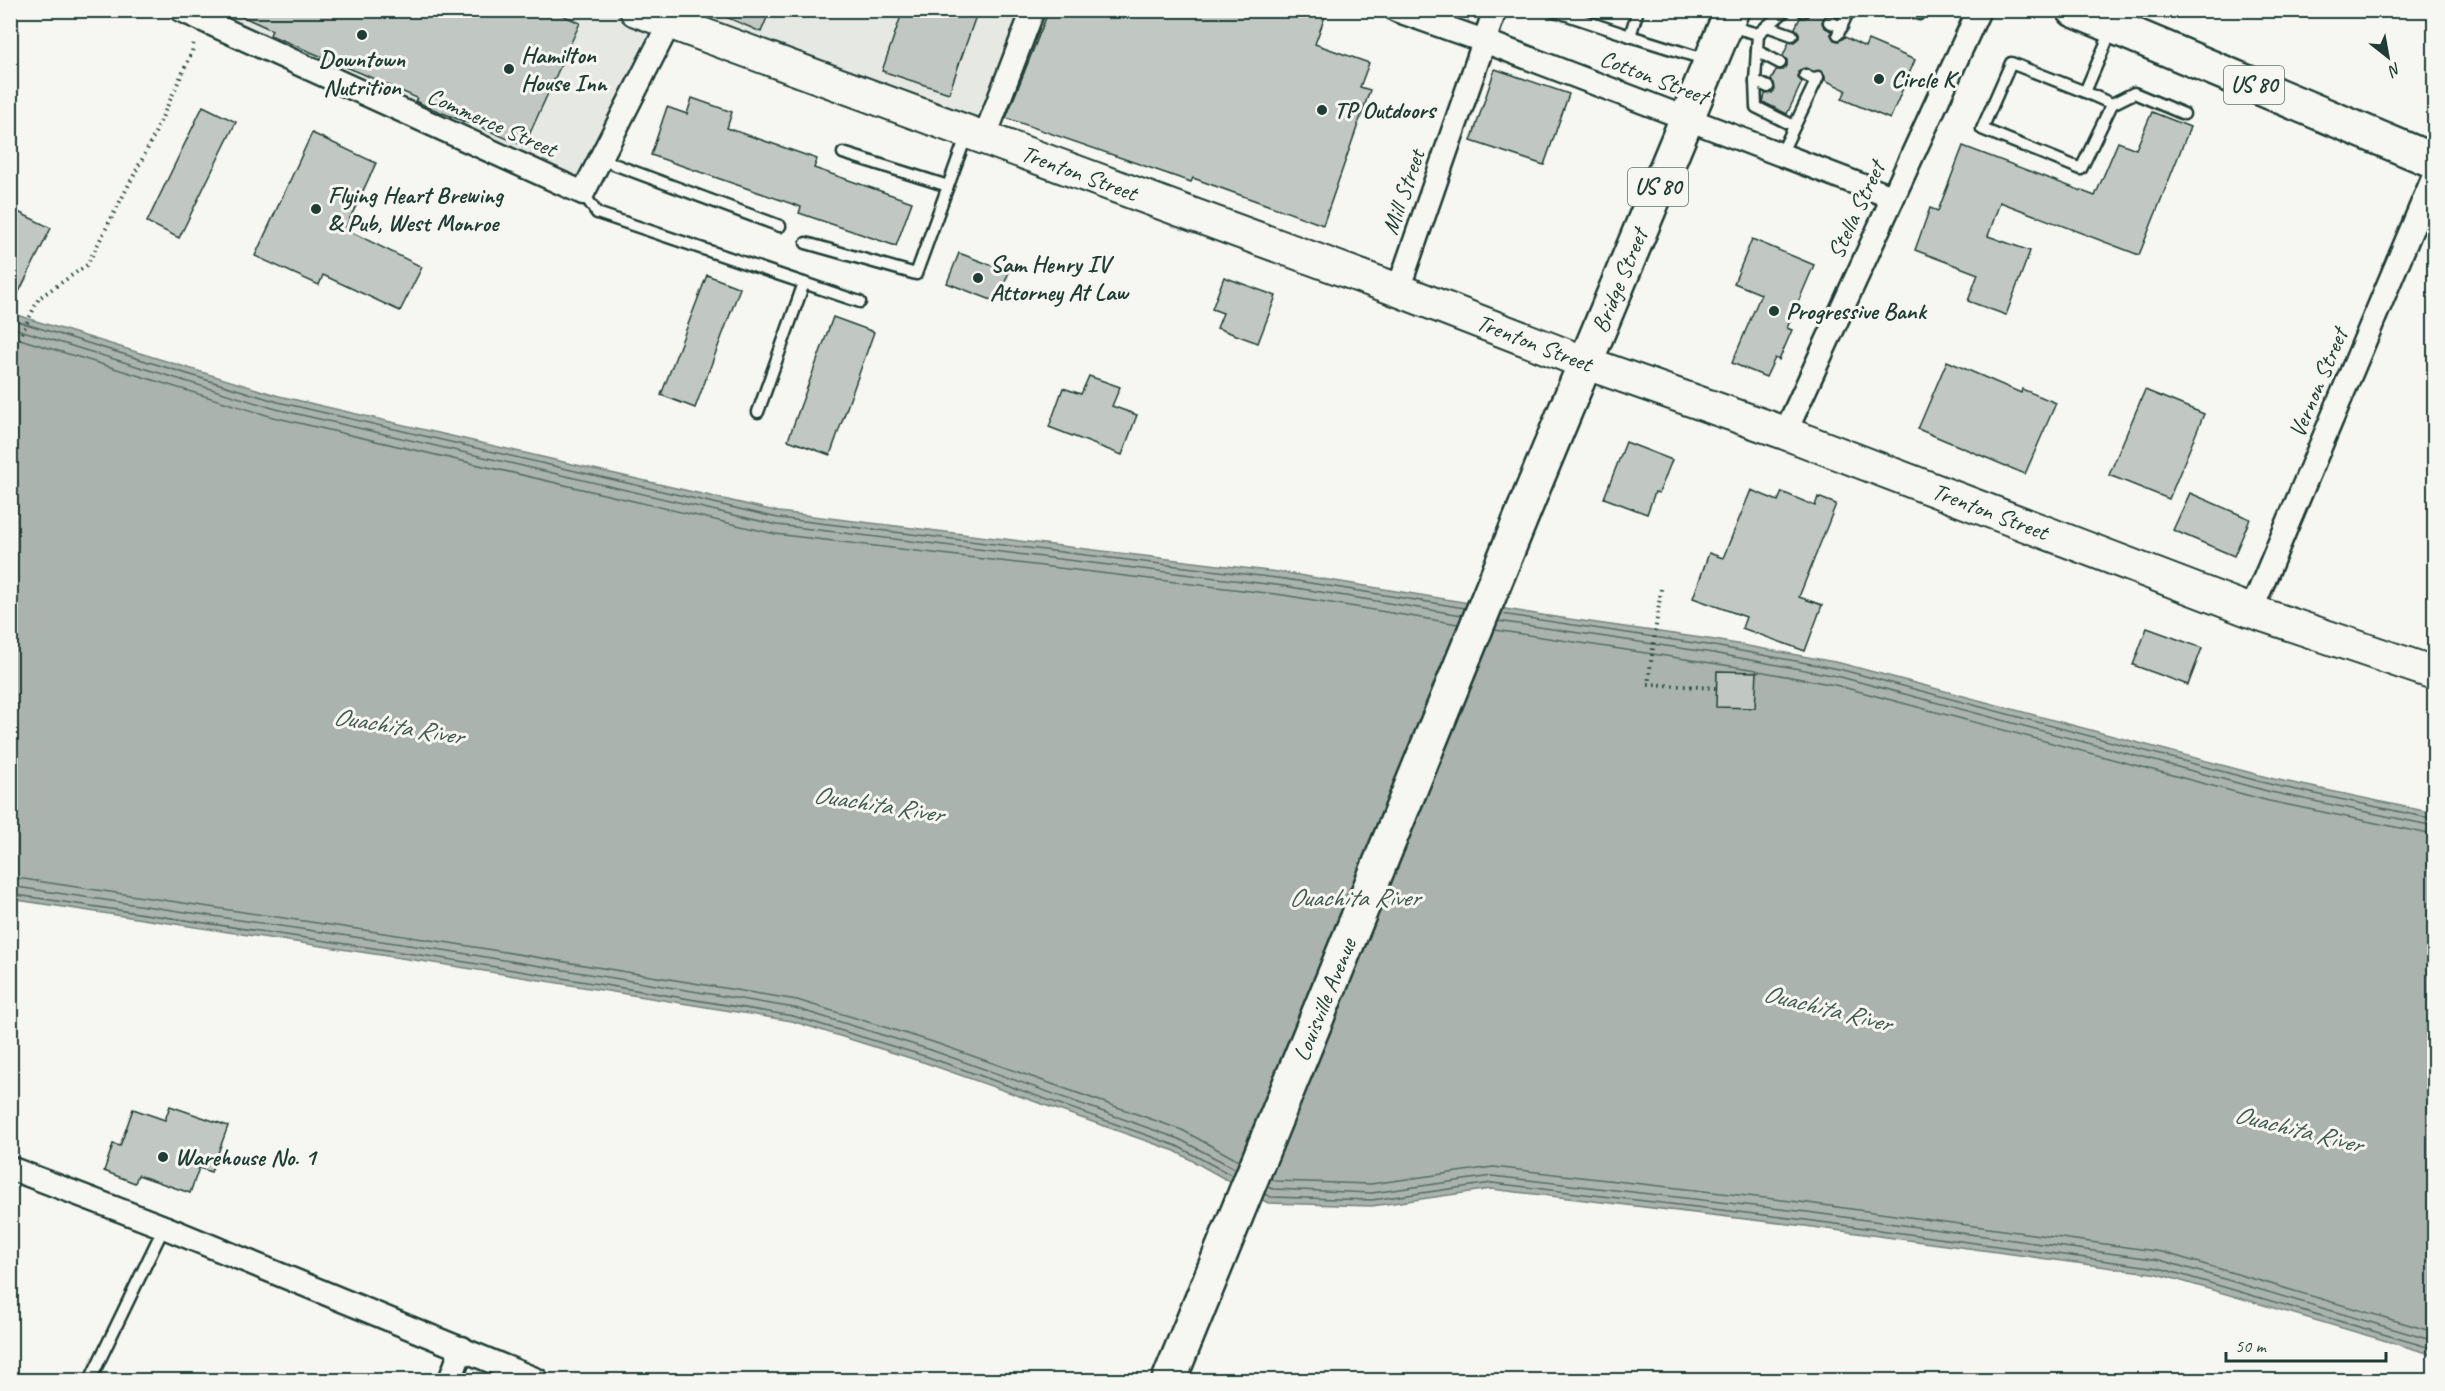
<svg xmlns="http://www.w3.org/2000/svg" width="2445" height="1391" font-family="Caveat,sans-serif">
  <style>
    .built { fill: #e6e8e4 }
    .water { fill: #aab3ae; stroke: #72847d; stroke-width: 1.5 }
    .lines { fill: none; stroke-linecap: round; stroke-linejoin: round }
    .shore { stroke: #576c65; stroke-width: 1.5 }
    .building { fill: #c1c8c3; stroke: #1f3d34; stroke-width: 1.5 }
    .lane-casing { stroke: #1f3d34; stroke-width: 15 }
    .street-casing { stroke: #1f3d34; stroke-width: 27 }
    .secondary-casing { stroke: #1f3d34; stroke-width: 36 }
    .primary-casing { stroke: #1f3d34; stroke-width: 38 }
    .path { stroke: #1f3d34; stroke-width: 4; stroke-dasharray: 1.5 4.5; stroke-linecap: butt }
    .lane { stroke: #f6f6f2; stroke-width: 10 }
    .street { stroke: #f6f6f2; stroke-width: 22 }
    .secondary { stroke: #f6f6f2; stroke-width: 32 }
    .primary { stroke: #f6f6f2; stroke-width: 33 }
    .poi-dot { fill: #1f3d34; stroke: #f6f6f2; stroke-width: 2 }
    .labels { text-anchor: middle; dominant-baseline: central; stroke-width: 6; stroke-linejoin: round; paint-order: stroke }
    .shield { fill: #f6f6f2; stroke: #60746d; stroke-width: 1.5 }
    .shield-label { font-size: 22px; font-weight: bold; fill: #1f3d34 }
    .poi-label { font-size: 24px; font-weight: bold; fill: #1f3d34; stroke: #f6f6f2; text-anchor: start }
    .street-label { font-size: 24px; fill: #1f3d34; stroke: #f6f6f2 }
    .water-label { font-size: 26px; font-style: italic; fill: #425a52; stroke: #f6f6f2 }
  </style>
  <rect width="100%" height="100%" fill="#f6f6f2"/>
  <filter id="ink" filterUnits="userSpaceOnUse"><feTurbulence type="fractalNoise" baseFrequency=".0167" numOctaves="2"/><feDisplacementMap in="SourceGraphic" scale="12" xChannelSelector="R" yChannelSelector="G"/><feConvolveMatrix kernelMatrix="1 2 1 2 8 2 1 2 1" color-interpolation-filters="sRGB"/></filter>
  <g filter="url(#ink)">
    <polygon class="built" points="182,11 1033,11 984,139 655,19 575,187"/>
    <polygon class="water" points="10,313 279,396 779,512 1286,573 1548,616 1715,640 1840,663 2274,779 2434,813 2434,1355 2158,1274 1805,1226 1491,1189 1372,1206 1268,1203 1175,1151 926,1063 792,1021 447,965 11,899"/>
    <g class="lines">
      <g class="shore">
        <polyline points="10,319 278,402 778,518 1285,579 1465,608"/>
        <polyline points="10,327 276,409 777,525 1284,586 1462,615"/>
        <polyline points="10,336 273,417 775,534 1283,595 1458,624"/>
        <polyline points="1501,614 1714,646 1839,669 2273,785 2434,819"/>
        <polyline points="1498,621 1713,653 1837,676 2271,792 2434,826"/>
        <polyline points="1495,630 1757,670"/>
        <polyline points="1758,671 1835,685 2269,801 2434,835"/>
        <polyline points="10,877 450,943 797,1000 933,1042 1182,1130 1239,1161"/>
        <polyline points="10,886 449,951 795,1008 931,1050 1179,1139 1236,1169"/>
        <polyline points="10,894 447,959 793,1016 928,1057 1177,1146 1233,1176"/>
        <polyline points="1271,1178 1275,1181 1371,1184 1493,1167 1808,1203 2162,1252 2434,1332"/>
        <polyline points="1267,1187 1273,1189 1372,1193 1492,1176 1807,1212 2160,1260 2434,1341"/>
        <polyline points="1264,1194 1271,1197 1372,1200 1492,1183 1806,1220 2159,1268 2434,1349"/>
      </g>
    </g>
    <g class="building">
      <polygon points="228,10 551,10 580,23 524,146 469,122 468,123 440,112 415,101 417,98 363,74 270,35 272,30"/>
      <polygon points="710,10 770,10 761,32"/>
      <polygon points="903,10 978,10 949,93 882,71"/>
      <polygon points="1049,10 1317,10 1326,14 1315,44 1369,63 1360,87 1370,90 1323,225 1193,178 1191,182 1006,118"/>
      <polygon points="1810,10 1835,10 1833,15 1824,17 1822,23 1824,27 1831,31 1831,35 1834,40 1839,41 1845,37 1865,47 1868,40 1915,60 1890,119 1842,99 1846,90 1825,80 1825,76 1822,71 1813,71 1805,68 1798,72 1798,78 1802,82 1787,114 1763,102 1765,94 1772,93 1775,90 1774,83 1771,80 1776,70 1783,70 1787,66 1787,60 1783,56 1789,42 1794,42 1799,38 1799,33 1795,28 1800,18 1808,17"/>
      <polygon points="1495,69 1569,94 1544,165 1471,141"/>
      <polygon points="692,98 732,112 727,128 817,159 814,168 912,202 896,246 799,213 801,207 651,155 667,107 687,114"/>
      <polygon points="203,106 236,122 179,238 147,222"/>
      <polygon points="2152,112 2190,127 2139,255 2000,202 1988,236 2030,251 2006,315 1968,301 1978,274 1915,250 1930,208 1938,211 1963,146 2095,196 2118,142 2136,149"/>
      <polygon points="312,133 376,163 345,229 422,267 400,311 323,275 319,285 255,256"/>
      <polygon points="10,208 51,228 10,310"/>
      <polygon points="1752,239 1814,265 1787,328 1792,330 1779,360 1775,358 1766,377 1732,363 1761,294 1734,283"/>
      <polygon points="959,253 1009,272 997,302 947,283"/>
      <polygon points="707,275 740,288 695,408 661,395"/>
      <polygon points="1224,277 1276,296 1258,343 1217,328 1223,313 1212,309"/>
      <polygon points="833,317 874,332 830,455 788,440"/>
      <polygon points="1947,361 2021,393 2022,389 2056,403 2025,474 1918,429"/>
      <polygon points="1089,376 1120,387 1112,406 1137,415 1122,455 1049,427 1063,388 1081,394"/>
      <polygon points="2145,390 2204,414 2169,499 2109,475"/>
      <polygon points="1626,442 1672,460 1659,493 1655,492 1647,514 1604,498"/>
      <polygon points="1751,490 1778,501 1782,492 1815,506 1818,497 1836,504 1799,597 1822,605 1805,651 1742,628 1746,617 1693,598 1709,553 1723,558"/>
      <polygon points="2190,493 2250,519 2234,556 2173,530"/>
      <polygon points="2147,628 2202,648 2188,685 2133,665"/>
      <polygon points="1717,671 1757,672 1755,708 1716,707"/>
      <polygon points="170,1106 228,1126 211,1172 199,1168 190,1193 138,1175 135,1183 104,1171 113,1144 120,1146 133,1109 165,1120"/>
    </g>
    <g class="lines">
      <defs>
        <g id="lane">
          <polyline points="1552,10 1630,36"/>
          <polyline points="1638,10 1630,36 1707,60"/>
          <polyline points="1802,10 1803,11"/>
          <polyline points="1910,10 1919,14 1920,10"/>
          <polyline points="1829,22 1842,27"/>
          <polyline points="1729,26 1758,34 1786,10"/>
          <polyline points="1767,26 1792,35"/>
          <polyline points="1758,34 1755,81 1768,87"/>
          <polyline points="1838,34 1849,10"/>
          <polyline points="1757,51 1780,63"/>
          <polyline points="1805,75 1816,81"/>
          <polyline points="1755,81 1756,107 1794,126"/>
          <polyline points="2085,92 2112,104 2081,169 1982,129 2011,63 2085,92 2112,29"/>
          <polyline points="2112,104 2134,93 2184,114"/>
          <polyline points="843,153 948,186"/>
          <polyline points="1781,154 1818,77"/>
          <polyline points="600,159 780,226"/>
          <polyline points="583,193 597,213 860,302"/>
          <polyline points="806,243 916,274 967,134"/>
          <polyline points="758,412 804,283"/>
          <polyline points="90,1380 164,1227"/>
        </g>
        <g id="street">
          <polyline points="181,10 583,193 676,10"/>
          <polyline points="1396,10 1484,41 1892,197"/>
          <polyline points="984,139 1033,10"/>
          <polyline points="1398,290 1495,10"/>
          <polyline points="1785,433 1979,10"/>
          <polyline points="2251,611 2434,176"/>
          <polyline points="10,1168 164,1227 537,1380"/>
          <polyline points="450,1380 462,1348"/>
        </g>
        <g id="secondary">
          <path id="s1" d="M636 10 1398 290 1586 363 1785 433 2251 611 2434 673"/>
        </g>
        <g id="primary">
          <polyline points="2074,10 2434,161"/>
          <path id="s2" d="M1169 1380 1534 486 1732 10"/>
        </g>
      </defs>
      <use href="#lane" class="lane-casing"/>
      <use href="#street" class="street-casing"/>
      <use href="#secondary" class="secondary-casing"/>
      <use href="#primary" class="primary-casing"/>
      <g class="path">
        <polyline points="10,341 17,343 39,298 87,265 150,144 192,52 194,40"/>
        <polyline points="1661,589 1648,684 1717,688"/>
      </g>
      <use href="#lane" class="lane"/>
      <use href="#street" class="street"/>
      <use href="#secondary" class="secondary"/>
      <use href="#primary" class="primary"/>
    </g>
  </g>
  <g class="poi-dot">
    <circle cx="362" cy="35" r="6"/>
    <circle cx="509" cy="69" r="6"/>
    <circle cx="1879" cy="79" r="6"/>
    <circle cx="1322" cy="110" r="6"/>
    <circle cx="316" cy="209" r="6"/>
    <circle cx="978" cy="278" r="6"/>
    <circle cx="1774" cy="311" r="6"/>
    <circle cx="163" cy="1157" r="6"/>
  </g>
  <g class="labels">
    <g class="shield">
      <rect x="2224" y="66" width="60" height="38" rx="4.5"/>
      <rect x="1628" y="168" width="60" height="38" rx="4.5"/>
    </g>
    <g class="shield-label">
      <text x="2254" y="85">US 80</text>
      <text x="1658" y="187">US 80</text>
    </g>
    <g class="poi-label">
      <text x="521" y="55">Hamilton<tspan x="521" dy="28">House Inn</tspan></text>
      <text x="362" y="59" text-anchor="middle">Downtown<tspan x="362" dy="28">Nutrition</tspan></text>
      <text x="1891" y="79">Circle K</text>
      <text x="1334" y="110">TP Outdoors</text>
      <text x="328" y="195">Flying Heart Brewing<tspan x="328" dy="28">&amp; Pub, West Monroe</tspan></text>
      <text x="990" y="264">Sam Henry IV<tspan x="990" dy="28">Attorney At Law</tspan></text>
      <text x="1786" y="311">Progressive Bank</text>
      <text x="175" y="1157">Warehouse No. 1</text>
    </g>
    <g class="street-label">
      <text transform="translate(1654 77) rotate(21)">Cotton Street</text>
      <text transform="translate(492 122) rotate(24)">Commerce Street</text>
      <text stroke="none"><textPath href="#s1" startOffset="472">Trenton Street</textPath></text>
      <text transform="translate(1403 192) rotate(-71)">Mill Street</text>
      <text transform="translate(1856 210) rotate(-65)">Stella Street</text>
      <text stroke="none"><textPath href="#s2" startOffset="1188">Bridge Street</textPath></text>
      <text stroke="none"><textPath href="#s1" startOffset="958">Trenton Street</textPath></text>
      <text transform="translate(2318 383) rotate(-67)">Vernon Street</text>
      <text stroke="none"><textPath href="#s1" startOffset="1444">Trenton Street</textPath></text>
      <text stroke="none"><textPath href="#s2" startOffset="411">Louisville Avenue</textPath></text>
    </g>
    <g class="water-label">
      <text transform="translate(398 726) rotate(9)">Ouachita River</text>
      <text transform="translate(878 804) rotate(9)">Ouachita River</text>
      <text x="1354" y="897">Ouachita River</text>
      <text transform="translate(1827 1008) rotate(14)">Ouachita River</text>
      <text transform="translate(2298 1129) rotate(14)">Ouachita River</text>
    </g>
  </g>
  <rect width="2445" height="1391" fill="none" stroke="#f6f6f2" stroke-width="36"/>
  <rect x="18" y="18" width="2409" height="1355" fill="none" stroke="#1f3d34" stroke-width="2" filter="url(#ink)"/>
  <g transform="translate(2388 57) rotate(149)" stroke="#f6f6f2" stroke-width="4.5" paint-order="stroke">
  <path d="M0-4.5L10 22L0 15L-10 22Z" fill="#1f3d34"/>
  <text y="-9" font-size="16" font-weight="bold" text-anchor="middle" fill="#1f3d34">N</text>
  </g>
  <path d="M2226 1352v9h160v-9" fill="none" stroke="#1f3d34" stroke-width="3"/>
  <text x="2235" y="1352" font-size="18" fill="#1f3d34" stroke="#f6f6f2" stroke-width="4.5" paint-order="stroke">50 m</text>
</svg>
